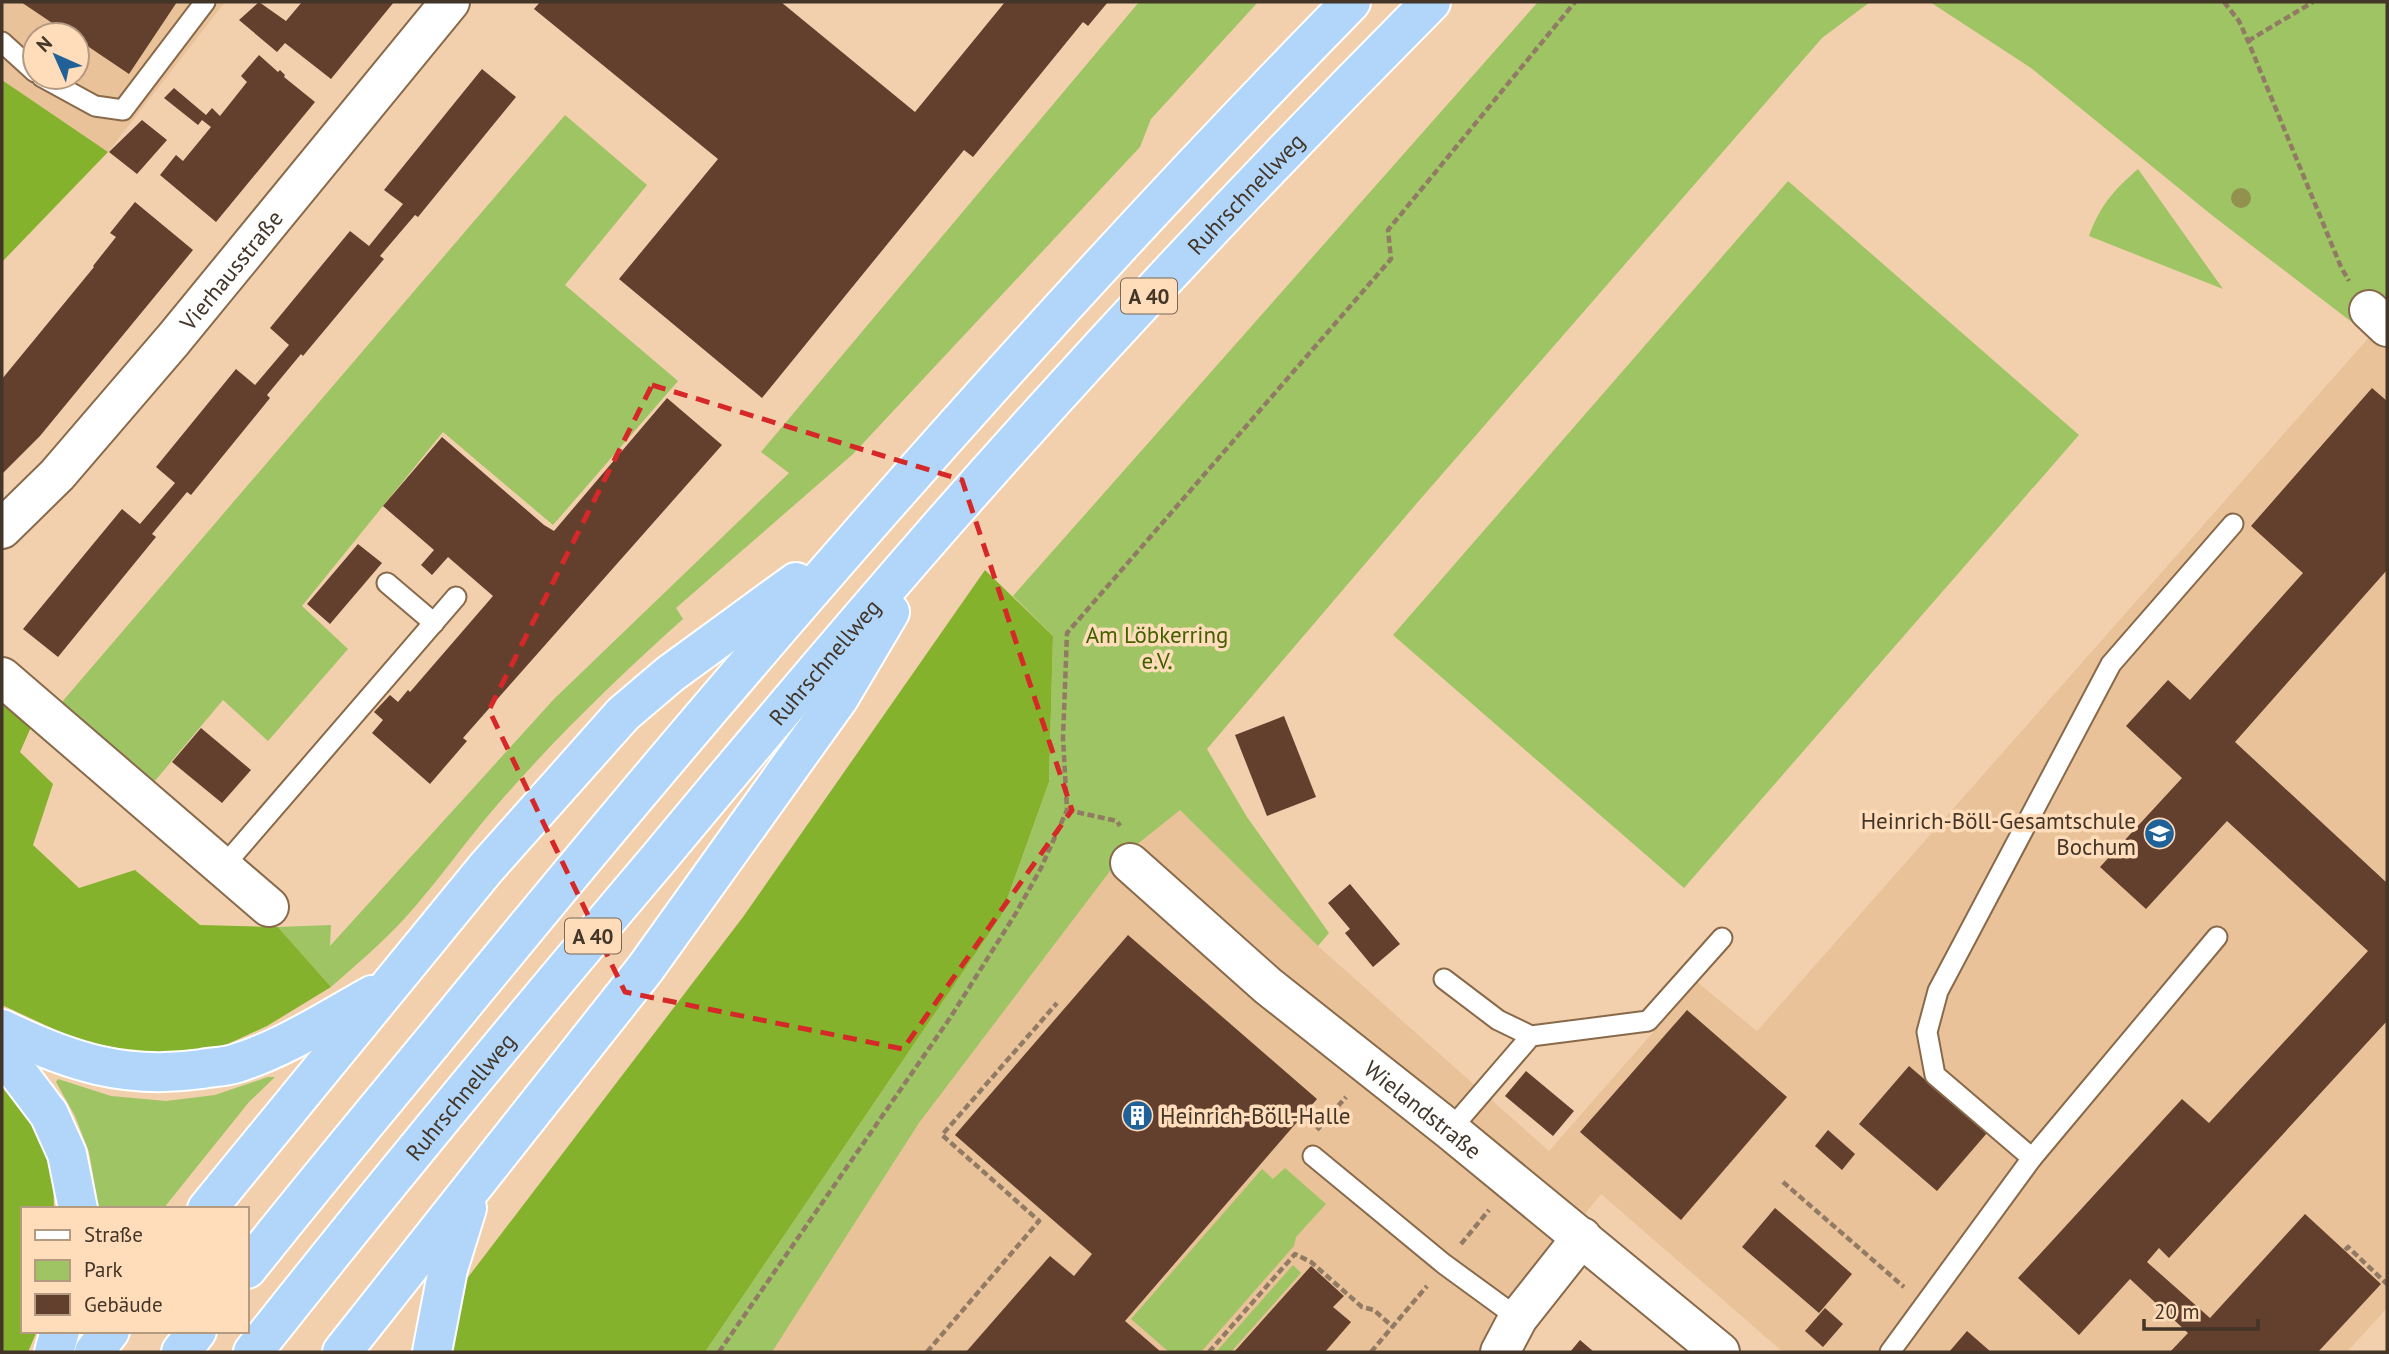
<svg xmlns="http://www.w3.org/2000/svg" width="2389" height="1354" font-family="'PT Sans',sans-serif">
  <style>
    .built { fill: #e9c29a; fill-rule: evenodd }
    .green { fill: #9ec464 }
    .forest { fill: #84b22c }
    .building { fill: #633f2d }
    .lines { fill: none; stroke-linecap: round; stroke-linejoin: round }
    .lane-casing { stroke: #886a4b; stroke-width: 23 }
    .street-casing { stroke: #886a4b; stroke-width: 42 }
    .secondary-casing { stroke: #886a4b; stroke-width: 42 }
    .highway-casing { stroke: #fff; stroke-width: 42 }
    .path { stroke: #927b64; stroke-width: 4.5; stroke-dasharray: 7 3.5; stroke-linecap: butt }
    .lane { stroke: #fff; stroke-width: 19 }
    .street { stroke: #fff; stroke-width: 38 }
    .secondary { stroke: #fff; stroke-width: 38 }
    .highway { stroke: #b1d6f9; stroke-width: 38 }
    .tree { fill: #92924e }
    .marked { fill: none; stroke: #d62828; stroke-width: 5; stroke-dasharray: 14 9; stroke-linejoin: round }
    .labels { text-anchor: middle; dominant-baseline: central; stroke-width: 7; stroke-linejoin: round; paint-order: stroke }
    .shield { fill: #fdb; stroke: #7b6754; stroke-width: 2 }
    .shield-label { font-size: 21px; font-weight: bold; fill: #433528 }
    .street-label { font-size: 23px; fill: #433528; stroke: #fdb }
    .park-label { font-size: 23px; fill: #436000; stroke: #fdb }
    .poi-label { font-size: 23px; fill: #433528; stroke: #fdb; text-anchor: end }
  </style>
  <rect width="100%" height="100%" fill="#f2d0ae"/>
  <g class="built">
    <path d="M2 2H225L108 152 2 80ZM35 35H77V77H35Z"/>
    <polygon points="2371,335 2387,349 2387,1308 2347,1352 1783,1352 1601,1194 1495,1327 1483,1352 772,1352 919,1123 1120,858 1180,809 1318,946 1549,1151 1697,982 1757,1031"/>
  </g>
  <g class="green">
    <path d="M1139 2H1258L1151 119 1140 147 853 454 676 608 683 619C615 680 551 742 492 811 462 846 436 884 405 918 382 943 356 965 331 987L278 927 331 925 330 946 554 699 789 473 761 452Z"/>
    <polygon points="1538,2 1870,2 1822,38 1417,503 1207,749 1247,817 1329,933 1318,946 1180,810 1120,858 919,1123 772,1352 705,1352 1001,916 1049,782 1053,636 1013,596"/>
    <polygon points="1930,2 2387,2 2387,349 2213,216 2031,68"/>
    <polygon points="565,115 647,185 565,285 678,381 553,525 443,432 302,606 348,649 268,741 223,700 154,782 62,702"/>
    <path d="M2138 169 2223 289 2089 236C2100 205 2114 190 2138 169Z"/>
    <polygon points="1788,181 2079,435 1684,888 1393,635"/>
    <polygon points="268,1077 275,1077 249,1102 163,1209 99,1209 89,1152 75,1116 56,1082 58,1079 111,1096 166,1101 215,1095"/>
    <polygon points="1285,1168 1326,1204 1296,1237 1294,1246 1201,1352 1169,1352 1131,1319 1262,1169 1273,1179"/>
    <polygon points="1293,1265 1301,1273 1231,1352 1216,1352"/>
  </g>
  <g class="forest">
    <polygon points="2,80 108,152 2,262"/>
    <polygon points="985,570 1053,636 1049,782 1001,916 705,1352 411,1352 743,917"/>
    <polygon points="2,689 35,718 20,752 53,784 33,845 79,888 135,870 200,925 278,927 331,987 267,1026 200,1057 133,1055 88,1045 2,1005"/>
    <polygon points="2,1081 19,1099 53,1171 54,1209 23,1209 23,1331 37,1331 28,1352 2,1352"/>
  </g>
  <g class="building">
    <polygon points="21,2 177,2 129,74 77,39 77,35 70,35"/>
    <polygon points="259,2 286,21 302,2 394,2 331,79 285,43 277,52 239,20"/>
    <polygon points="540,2 781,2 915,112 1005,2 1108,2 1088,26 1083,22 973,157 964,150 762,398 619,279 718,159 534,9"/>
    <polygon points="259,55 278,72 280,70 285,75 284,77 315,102 216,222 160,175 176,155 183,161 211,127 202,120 198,125 164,98 174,88 206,115 212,108 220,116 247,82 241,76"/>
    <polygon points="482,69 516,97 418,217 415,215 380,256 384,259 303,356 301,354 267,395 270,398 191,495 187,492 152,534 156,537 58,657 23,629 122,509 140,524 175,483 156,467 236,369 255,385 289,345 270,328 350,231 369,246 403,204 384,190"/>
    <polygon points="142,120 167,140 137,174 109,152"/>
    <polygon points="135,202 193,250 40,436 2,474 2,379 94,267 93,266 116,237 110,233"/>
    <polygon points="2372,388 2387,401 2387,570 2235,742 2387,883 2387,1021 2169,1258 2159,1248 2147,1262 2210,1318 2305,1214 2381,1284 2318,1352 2170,1352 2188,1333 2130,1279 2079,1335 2018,1278 2182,1099 2209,1123 2368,951 2227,821 2146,909 2100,867 2182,778 2126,726 2168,680 2190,700 2303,573 2251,526"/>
    <polygon points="667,398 722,445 463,738 467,741 430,784 372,733 383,720 374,712 390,695 398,702 408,690 410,692 493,596 448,557 432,575 421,565 434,550 383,506 442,437 544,525 554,531"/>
    <polygon points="358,544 382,563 330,624 307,604"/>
    <polygon points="1284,716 1316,797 1267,816 1235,735"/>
    <polygon points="201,728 251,770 222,803 172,762"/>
    <polygon points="1350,884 1400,944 1373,967 1345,933 1350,929 1328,903"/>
    <polygon points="1128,935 1317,1099 1125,1321 1161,1352 966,1352 1050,1256 1074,1276 1092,1254 955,1135"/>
    <polygon points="1687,1010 1787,1097 1681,1220 1580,1132"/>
    <polygon points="1909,1066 1987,1133 1937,1191 1859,1124"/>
    <polygon points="1526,1071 1574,1111 1553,1136 1505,1096"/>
    <polygon points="1828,1130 1855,1154 1842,1170 1815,1146"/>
    <polygon points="1775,1208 1852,1274 1819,1313 1742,1247"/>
    <polygon points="1311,1266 1344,1296 1333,1307 1351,1322 1325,1352 1234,1352"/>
    <polygon points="1825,1308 1843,1324 1823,1347 1805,1331"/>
    <polygon points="1967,1331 1991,1352 1949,1352"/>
    <polygon points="1580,1340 1594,1352 1570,1352"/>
  </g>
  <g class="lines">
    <defs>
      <g id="lane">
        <polyline points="2,42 35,72"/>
        <polyline points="42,77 95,106 123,110 205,2"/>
        <polyline points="387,583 434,623"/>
        <polyline points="222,868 456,597"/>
        <polyline points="1444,979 1498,1020 1531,1036"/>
        <polyline points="1450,1130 1531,1036 1648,1021 1722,938"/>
        <polyline points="1313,1156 1444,1264 1518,1318"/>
        <polyline points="2032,1158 1935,1075 1927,1032 1938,991 2111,664 2233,524"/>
        <polyline points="1890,1352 2032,1158 2217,937"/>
      </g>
      <g id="street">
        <polyline points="2369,310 2387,327"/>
        <polyline points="2,677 269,907"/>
        <path id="s1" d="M1130 863 1268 986 1450 1130 1720 1352"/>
        <polyline points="1500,1352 1518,1318 1582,1237"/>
      </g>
      <g id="secondary">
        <path id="s2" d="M2 529 57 475 173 340 450 2"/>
      </g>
      <g id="highway">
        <path d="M2 1029C70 1062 126 1080 202 1069 212 1067 224 1067 234 1064 283 1049 327 1020 372 995"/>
        <polyline points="2,1052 49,1114 67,1154 78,1209"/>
        <polyline points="207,1209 486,868 623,714 670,674 796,582"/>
        <path d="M247 1269C308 1192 371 1116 434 1040 726 682 1028 332 1351 2"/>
        <polyline points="54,1352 60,1331"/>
        <polyline points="94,1352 110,1331"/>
        <polyline points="181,1352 197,1331"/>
        <path id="s3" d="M253 1352C385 1185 521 1021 659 858 751 747 844 637 939 528 1097 348 1262 172 1431 2"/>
        <polyline points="342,1352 645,969 839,698 890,612"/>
        <polyline points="432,1352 448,1269 467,1208"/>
      </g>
    </defs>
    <use href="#lane" class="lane-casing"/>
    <use href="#street" class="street-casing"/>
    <use href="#secondary" class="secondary-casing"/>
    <use href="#highway" class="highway-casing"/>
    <g class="path">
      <polyline points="2224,2 2239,21 2248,41 2341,267 2349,281"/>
      <polyline points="2248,41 2313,2"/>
      <polyline points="1067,810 1117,821 1120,826"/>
      <polyline points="1317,1130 1346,1097"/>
      <polyline points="1783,1182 1904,1287"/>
      <polyline points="1461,1244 1489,1210"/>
      <polyline points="2345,1250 2348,1247 2387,1284"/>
      <polyline points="719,1352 950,1018 1016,913 1041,868 1067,810 1063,738 1067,633 1391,259 1388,230 1575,2"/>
      <polyline points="927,1352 1039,1221 942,1135 1057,1003"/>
      <polyline points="1209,1352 1295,1254 1311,1262 1362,1307 1374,1310 1393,1327"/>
      <polyline points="1371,1352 1427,1286"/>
    </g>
    <use href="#lane" class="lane"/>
    <use href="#street" class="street"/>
    <use href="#secondary" class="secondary"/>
    <use href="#highway" class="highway"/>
  </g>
  <circle class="tree" cx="2241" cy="198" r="10"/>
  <path class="marked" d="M652 385 962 480 1072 810 903 1049 625 992 489 710Z"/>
  <defs>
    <symbol id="school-disc" viewBox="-11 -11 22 22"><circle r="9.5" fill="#206298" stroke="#fdb"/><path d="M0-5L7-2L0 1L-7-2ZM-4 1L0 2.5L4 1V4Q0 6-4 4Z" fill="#fff"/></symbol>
    <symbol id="building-disc" viewBox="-11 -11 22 22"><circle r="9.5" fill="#206298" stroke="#fdb"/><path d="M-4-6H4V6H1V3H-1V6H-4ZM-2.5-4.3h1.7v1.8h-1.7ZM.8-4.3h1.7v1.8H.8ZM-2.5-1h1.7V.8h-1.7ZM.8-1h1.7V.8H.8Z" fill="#fff"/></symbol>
  </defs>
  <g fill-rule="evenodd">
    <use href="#school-disc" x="2142" y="816" width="35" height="35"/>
    <use href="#building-disc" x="1120" y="1098" width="35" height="35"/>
  </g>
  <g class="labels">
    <g class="shield">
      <rect x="1121" y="278.5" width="56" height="35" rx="5"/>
      <rect x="565" y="918.5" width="56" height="35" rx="5"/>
    </g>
    <g class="shield-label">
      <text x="1149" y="296">A 40</text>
      <text x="593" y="936">A 40</text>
    </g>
    <g class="street-label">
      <text stroke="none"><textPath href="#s3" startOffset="1526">Ruhrschnellweg</textPath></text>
      <text stroke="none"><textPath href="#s2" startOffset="346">Vierhausstraße</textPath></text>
      <text stroke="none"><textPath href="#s3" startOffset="896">Ruhrschnellweg</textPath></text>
      <text stroke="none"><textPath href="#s3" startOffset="329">Ruhrschnellweg</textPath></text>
      <text stroke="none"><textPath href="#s1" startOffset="383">Wielandstraße</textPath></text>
    </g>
    <g class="park-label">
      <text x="1157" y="634">Am Löbkerring<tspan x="1157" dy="26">e.V.</tspan></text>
    </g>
    <g class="poi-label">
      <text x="2136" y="820">Heinrich-Böll-Gesamtschule<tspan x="2136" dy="26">Bochum</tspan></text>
      <text x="1160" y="1115" text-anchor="start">Heinrich-Böll-Halle</text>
    </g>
  </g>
  <rect width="2389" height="1354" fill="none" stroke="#433528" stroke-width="7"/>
  <rect x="21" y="1207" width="228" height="126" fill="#ffddbb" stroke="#b49a80" stroke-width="2"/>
  <rect x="35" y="1230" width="35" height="10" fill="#ffffff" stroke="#b49a80" stroke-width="2"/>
  <text x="84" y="1242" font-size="21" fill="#433528">Straße</text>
  <rect x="35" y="1260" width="35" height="21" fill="#9ec464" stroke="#b49a80" stroke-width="2"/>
  <text x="84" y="1277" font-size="21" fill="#433528">Park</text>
  <rect x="35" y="1294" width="35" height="21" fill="#633f2d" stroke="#b49a80" stroke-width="2"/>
  <text x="84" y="1312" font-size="21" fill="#433528">Gebäude</text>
  <g transform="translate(56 56) rotate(315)"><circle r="33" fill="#ffddbb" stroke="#b49a80" stroke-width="2"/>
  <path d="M0-5L12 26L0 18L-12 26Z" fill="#206298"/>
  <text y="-10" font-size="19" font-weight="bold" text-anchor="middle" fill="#433528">N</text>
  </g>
  <path d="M2144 1319v10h114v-10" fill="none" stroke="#433528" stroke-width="3.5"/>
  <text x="2154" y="1319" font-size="21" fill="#433528" stroke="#ffddbb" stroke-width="5" paint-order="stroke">20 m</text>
</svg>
